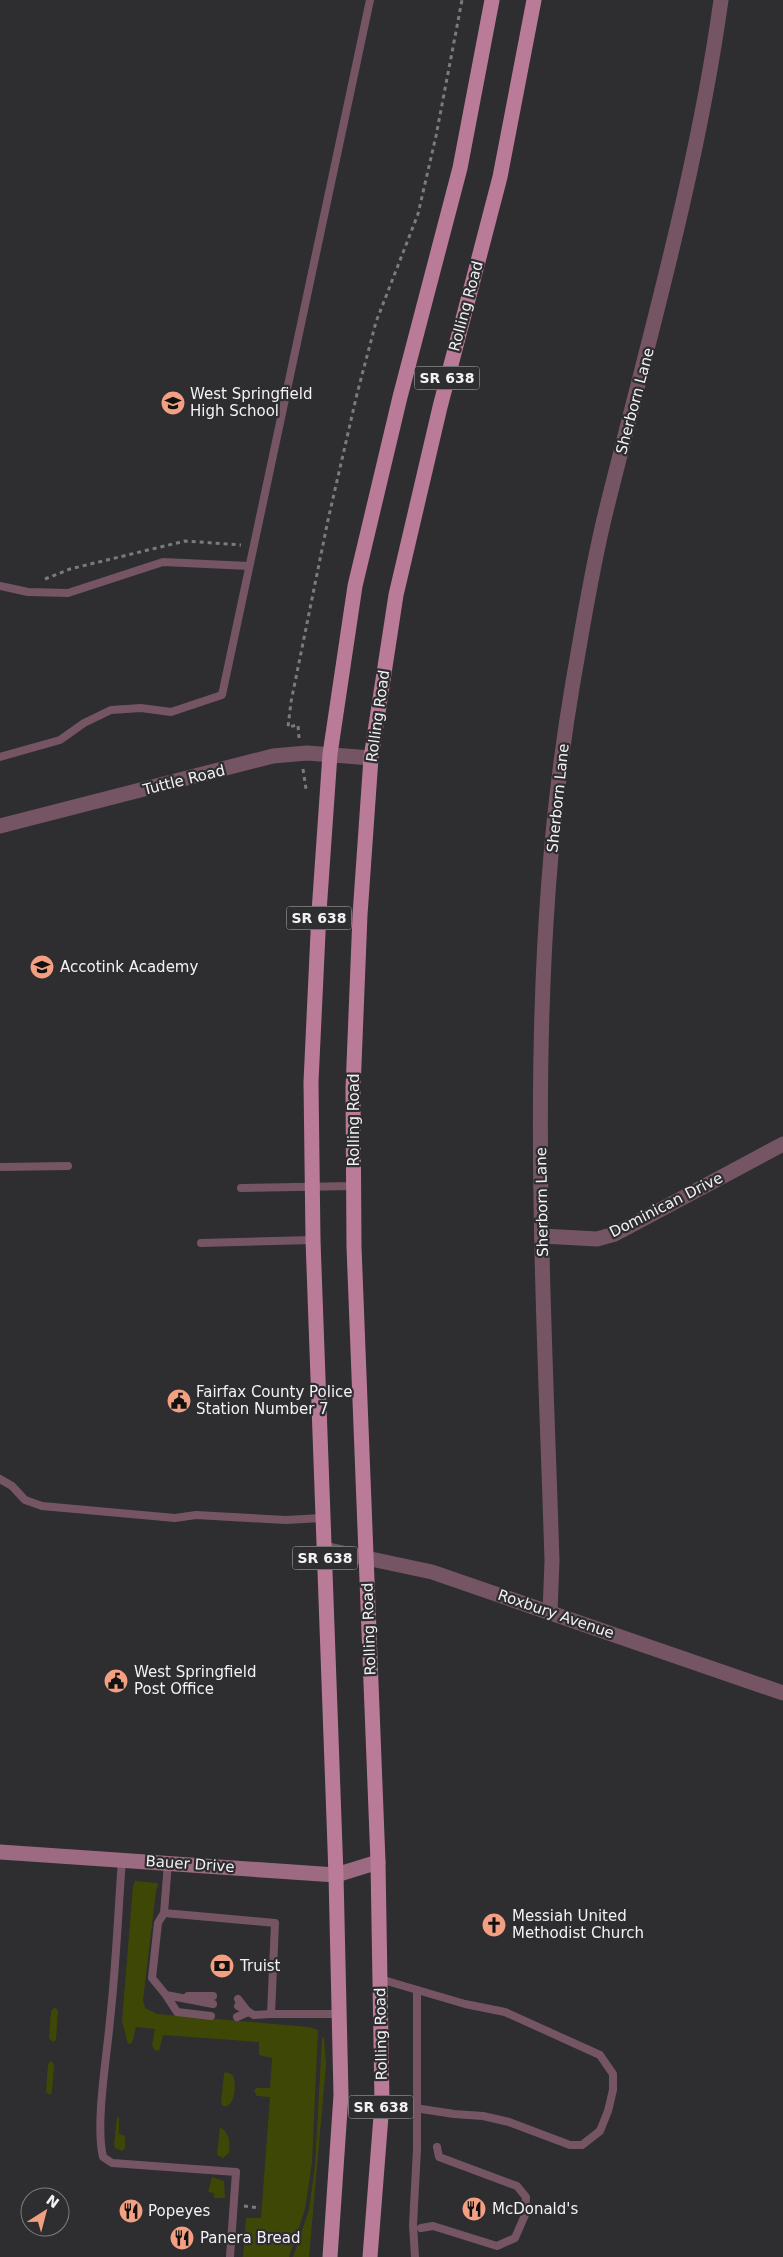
<svg xmlns="http://www.w3.org/2000/svg" width="783" height="2257" font-family="'DejaVu Sans',sans-serif">
  <style>
    .green { fill: #3f4707 }
    .lines { fill: none; stroke-linecap: round; stroke-linejoin: round }
    .path { stroke: #7b7a7d; stroke-width: 3; stroke-dasharray: 4 4; stroke-linecap: butt }
    .lane { stroke: #755564; stroke-width: 8 }
    .street { stroke: #755564; stroke-width: 15 }
    .secondary { stroke: #9c6b82; stroke-width: 15 }
    .primary { stroke: #ba7b99; stroke-width: 15 }
    .labels { text-anchor: middle; dominant-baseline: central; stroke-width: 4.5; stroke-linejoin: round; paint-order: stroke }
    .shield { fill: #2e2d30; stroke: #b7b6b8; stroke-width: 1 }
    .shield-label { font-size: 14px; font-weight: bold; fill: #f2f1f3 }
    .street-label { font-size: 15px; fill: #f2f1f3; stroke: #2e2d30 }
    .poi-label { font-size: 15px; fill: #f2f1f3; stroke: #2e2d30; text-anchor: start }
  </style>
  <rect width="100%" height="100%" fill="#2e2d30"/>
  <g class="green">
    <polygon points="135,1881 157,1883 158,1885 156,1891 143,2000 145,2008 157,2014 308,2027 318,2030 312,2163 305,2209 289,2257 243,2257 246,2218 261,2218 270,2097 257,2096 254,2091 256,2088 270,2088 272,2058 259,2055 259,2042 163,2035 159,2051 155,2050 152,2046 155,2029 136,2027 132,2043 128,2044 122,2021 133,1886"/>
    <polygon points="55,2007 58,2011 56,2040 53,2042 49,2038 51,2011"/>
    <polygon points="324,2037 326,2065 309,2257 293,2257 309,2210 315,2165 322,2039"/>
    <polygon points="51,2061 54,2064 52,2092 50,2095 46,2092 48,2064"/>
    <path d="M226 2072 233 2075C236 2085 236 2101 227 2106H223L221 2103 224 2074Z"/>
    <polygon points="117,2117 119,2118 119,2134 125,2136 125,2148 122,2151 115,2148 114,2144"/>
    <path d="M220 2127C230 2134 230 2142 229 2153L223 2158 217 2155Z"/>
    <polygon points="212,2177 224,2181 225,2198 214,2198 214,2193 208,2192"/>
  </g>
  <g class="lines">
    <g class="path">
      <polyline points="45,579 70,569 185,541 241,545"/>
      <polyline points="299,738 298,725 288,727 291,702 328,520 357,394 376,322 418,214 436,136 462,0"/>
      <polyline points="303,769 306,789"/>
      <polyline points="244,2206 260,2208"/>
    </g>
    <g class="lane">
      <polyline points="0,586 28,592 68,593 163,562 249,566"/>
      <polyline points="0,757 60,740 84,723 111,710 141,708 171,712 222,695 370,0"/>
      <polyline points="0,1167 68,1166"/>
      <polyline points="241,1188 354,1186"/>
      <polyline points="201,1243 313,1240"/>
      <polyline points="0,1479 12,1486 25,1500 42,1506 175,1518 196,1515 285,1520 323,1518"/>
      <path d="M122 1860C118 1913 116 1967 110 2020 107 2056 95 2124 103 2157L112 2163 236 2172 230 2257"/>
      <polyline points="168,1863 164,1913 275,1923 271,2014 339,2014"/>
      <polyline points="164,1913 158,1923 152,1978 166,1995 213,2004"/>
      <polyline points="380,1979 465,2004 505,2012 600,2055 613,2074 613,2090 608,2111 600,2131 582,2145 570,2145 509,2122 483,2116 454,2114 382,2103"/>
      <polyline points="166,1995 177,2012 211,2016"/>
      <polyline points="188,1996 213,1996"/>
      <polyline points="238,2006 254,2015 271,2014"/>
      <polyline points="237,2017 248,2012 238,1999"/>
      <polyline points="421,2228 433,2226 497,2246 515,2238 525,2215 526,2197 517,2186 439,2157 437,2147"/>
      <polyline points="415,2257 413,2225 417,2149 417,1990"/>
    </g>
    <g class="street">
      <polyline points="0,826 273,756 307,753 371,758"/>
      <polyline points="542,1236 597,1239 615,1234 783,1144"/>
      <polyline points="324,1549 432,1572 783,1693"/>
      <path d="M550 1612 552 1561C543 1268 523 972 573 682 583 625 592 567 606 511 648 341 697 173 721 0"/>
    </g>
    <polyline class="secondary" points="0,1852 336,1875 378,1862"/>
    <g class="primary">
      <polyline points="330,2257 341,2095 336,1875 313,1240 311,1082 319,912 330,754 355,586 400,397 460,168 492,0"/>
      <polyline points="370,2257 382,2103 378,1862 354,1247 353,1089 360,915 371,758 396,595 440,407 500,177 534,0"/>
    </g>
  </g>
  <defs>
    <symbol id="school-disc" viewBox="-11 -11 22 22"><circle r="9.5" fill="#f2a081" stroke="#2e2d30"/><path d="M0-5L7-2L0 1L-7-2ZM-4 1L0 2.5L4 1V4Q0 6-4 4Z" fill="#111"/></symbol>
    <symbol id="civic-disc" viewBox="-11 -11 22 22"><circle r="9.5" fill="#f2a081" stroke="#2e2d30"/><path d="M-.6-6.5H3V-4.5H.6V-3L4-1V1h2V6H-6V1h2V-1L-.6-3ZM-1.2 2.5V6h2.4V2.5Z" fill="#111"/></symbol>
    <symbol id="church-disc" viewBox="-11 -11 22 22"><circle r="9.5" fill="#f2a081" stroke="#2e2d30"/><path d="M-1.2-6h2.4v3.5h3.3v2.4h-3.3V6h-2.4V-.1h-3.3v-2.4h3.3Z" fill="#111"/></symbol>
    <symbol id="bank-disc" viewBox="-11 -11 22 22"><circle r="9.5" fill="#f2a081" stroke="#2e2d30"/><path d="M-6-4H6V4H-6ZM0-2.3a2.3 2.3 0 1 0 0 4.6a2.3 2.3 0 1 0 0-4.6Z" fill="#111"/></symbol>
    <symbol id="restaurant-disc" viewBox="-11 -11 22 22"><circle r="9.5" fill="#f2a081" stroke="#2e2d30"/><path d="M-5-6h1v4h1v-4h1v4h1v-4h1v5L-1.5 .5V6h-2V.5L-5-1ZM5-6V6H3V1.5H1.5Q1.5-4 5-6Z" fill="#111"/></symbol>
  </defs>
  <g fill-rule="evenodd">
    <use href="#school-disc" x="159" y="389" width="28" height="28"/>
    <use href="#school-disc" x="28" y="953" width="28" height="28"/>
    <use href="#civic-disc" x="165" y="1387" width="28" height="28"/>
    <use href="#civic-disc" x="102" y="1667" width="28" height="28"/>
    <use href="#church-disc" x="480" y="1911" width="28" height="28"/>
    <use href="#bank-disc" x="208" y="1952" width="28" height="28"/>
    <use href="#restaurant-disc" x="460" y="2195" width="28" height="28"/>
    <use href="#restaurant-disc" x="117" y="2197" width="28" height="28"/>
    <use href="#restaurant-disc" x="168" y="2224" width="28" height="28"/>
  </g>
  <g class="labels">
    <g class="shield">
      <rect x="414.5" y="366.5" width="65" height="23" rx="4"/>
      <rect x="286.5" y="906.5" width="65" height="23" rx="4"/>
      <rect x="292.5" y="1546.5" width="65" height="23" rx="4"/>
      <rect x="348.5" y="2095.5" width="65" height="23" rx="4"/>
    </g>
    <g class="shield-label">
      <text x="447" y="378">SR 638</text>
      <text x="319" y="918">SR 638</text>
      <text x="325" y="1558">SR 638</text>
      <text x="381" y="2107">SR 638</text>
    </g>
    <g class="street-label">
      <text transform="translate(466 306) rotate(-75)">Rolling Road</text>
      <text transform="translate(635 401) rotate(-75)">Sherborn Lane</text>
      <text transform="translate(378 716) rotate(-82)">Rolling Road</text>
      <text transform="translate(184 780) rotate(-14)">Tuttle Road</text>
      <text transform="translate(558 798) rotate(-84)">Sherborn Lane</text>
      <text transform="translate(354 1120) rotate(-90)">Rolling Road</text>
      <text transform="translate(542 1202) rotate(-91)">Sherborn Lane</text>
      <text transform="translate(666 1205) rotate(-27)">Dominican Drive</text>
      <text transform="translate(556 1614) rotate(19)">Roxbury Avenue</text>
      <text transform="translate(369 1629) rotate(-92)">Rolling Road</text>
      <text transform="translate(190 1864) rotate(4)">Bauer Drive</text>
      <text transform="translate(381 2034) rotate(-91)">Rolling Road</text>
    </g>
    <g class="poi-label">
      <text x="190" y="394">West Springfield<tspan x="190" dy="17">High School</tspan></text>
      <text x="60" y="967">Accotink Academy</text>
      <text x="196" y="1392">Fairfax County Police<tspan x="196" dy="17">Station Number 7</tspan></text>
      <text x="134" y="1672">West Springfield<tspan x="134" dy="17">Post Office</tspan></text>
      <text x="512" y="1916">Messiah United<tspan x="512" dy="17">Methodist Church</tspan></text>
      <text x="240" y="1966">Truist</text>
      <text x="492" y="2209">McDonald's</text>
      <text x="148" y="2211">Popeyes</text>
      <text x="200" y="2238">Panera Bread</text>
    </g>
  </g>
  <g transform="translate(45 2212) rotate(36)"><circle r="24" fill="#2e2d30" stroke="#7c7b7e"/>
  <path d="M0-4L9 19L0 12L-9 19Z" fill="#f2a081"/>
  <text y="-8" font-size="14" font-weight="bold" text-anchor="middle" fill="#f2f1f3">N</text>
  </g>
</svg>
